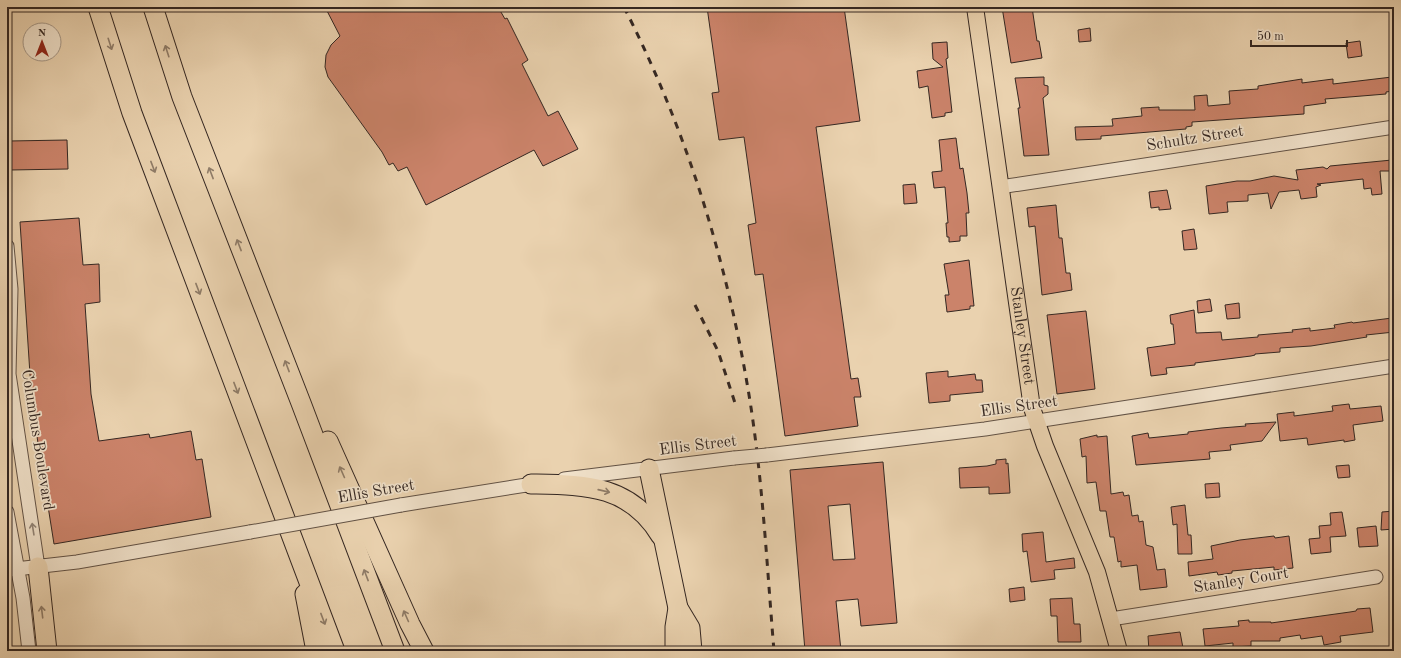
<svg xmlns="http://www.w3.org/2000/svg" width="1401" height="658" font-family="'Old Standard TT',serif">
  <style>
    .building { fill: #cb836a; stroke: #342722; fill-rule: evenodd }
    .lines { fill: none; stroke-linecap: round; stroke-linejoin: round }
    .minor-casing { stroke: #625245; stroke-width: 15 }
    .major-casing { stroke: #342722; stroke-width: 18 }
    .highway-casing { stroke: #342722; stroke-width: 21 }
    .minor { stroke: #f1e2cb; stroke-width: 13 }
    .major { stroke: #ead2af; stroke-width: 16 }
    .highway { stroke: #ead2af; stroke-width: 19 }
    .rail { stroke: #342722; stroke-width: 3; stroke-dasharray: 7 7; stroke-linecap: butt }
    .minor-bridge-casing { stroke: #625245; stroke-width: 15; stroke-linecap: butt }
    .minor-bridge { stroke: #f1e2cb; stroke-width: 13 }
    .oneway { stroke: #8f7c68 }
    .oneway2 { stroke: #928476 }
    .labels { text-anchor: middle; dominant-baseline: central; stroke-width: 3.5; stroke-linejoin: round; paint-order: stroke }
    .street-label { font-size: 16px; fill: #342722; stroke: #f1e2cb }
  </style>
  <rect width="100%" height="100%" fill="#ead2af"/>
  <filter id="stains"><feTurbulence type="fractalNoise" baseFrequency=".005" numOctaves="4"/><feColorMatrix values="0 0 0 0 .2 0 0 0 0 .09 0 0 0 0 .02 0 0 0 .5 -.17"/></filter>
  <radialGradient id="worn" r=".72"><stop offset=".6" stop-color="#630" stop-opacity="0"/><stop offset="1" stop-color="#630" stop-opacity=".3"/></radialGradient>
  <g class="building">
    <polygon points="325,7 498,7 505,19 507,18 528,60 522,64 548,116 558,111 578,149 543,166 534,150 426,205 407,167 398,171 393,163 389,165 382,152 328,77 325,67 326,55 331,45 340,36"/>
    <polygon points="707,7 844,7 860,121 816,127 851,379 858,378 861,397 854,397 858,426 785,436 763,274 755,275 748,225 756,223 744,137 719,140 712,93 719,92"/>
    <polygon points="1002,7 1032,7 1037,41 1039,41 1042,58 1011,63"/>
    <polygon points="1090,28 1091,41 1079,42 1078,30"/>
    <polygon points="1360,41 1362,56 1348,58 1346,43"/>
    <polygon points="947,42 948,58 946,59 952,112 945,113 945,116 932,118 928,86 919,88 917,71 943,67 933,59 932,43"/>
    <polygon points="1044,77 1044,85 1048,86 1048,94 1043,98 1049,155 1024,156 1018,108 1020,108 1015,78"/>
    <polygon points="1392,77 1393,91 1386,92 1386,94 1325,99 1326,103 1304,106 1304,114 1192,122 1192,126 1186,127 1186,129 1101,136 1101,139 1076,140 1075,127 1113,126 1112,119 1142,116 1141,108 1159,107 1159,110 1195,110 1194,96 1207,95 1208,106 1230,104 1229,91 1258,89 1258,86 1302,79 1302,83 1333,79 1333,84"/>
    <polygon points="956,138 960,169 963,168 967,193 969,213 966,213 967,236 960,236 960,241 949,242 949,237 947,237 946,223 948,223 945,187 934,188 932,172 942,171 939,140"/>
    <polygon points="67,140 68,169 10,170 9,141"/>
    <polygon points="1392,160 1392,171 1380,171 1382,194 1372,195 1371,188 1364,189 1363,179 1317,184 1321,185 1316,187 1317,197 1301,199 1299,190 1279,192 1271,209 1268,193 1248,195 1248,201 1227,202 1228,212 1209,214 1206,186 1237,181 1250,181 1274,176 1298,180 1296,170 1323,167 1327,169 1330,166"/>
    <polygon points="915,184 917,203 904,204 903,185"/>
    <polygon points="1167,190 1171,209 1159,210 1159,207 1151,208 1149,192"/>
    <polygon points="1056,205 1059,238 1062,238 1066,273 1070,273 1072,290 1042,295 1035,226 1029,227 1027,208"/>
    <polygon points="79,218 83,265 99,264 100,302 85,304 91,394 99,441 149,434 150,438 191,431 196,460 202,459 211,517 54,544 32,405 20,222"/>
    <polygon points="1194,229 1197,249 1184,250 1182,231"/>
    <polygon points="969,260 974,306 970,306 970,309 947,312 945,295 949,295 944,264"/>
    <polygon points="1210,299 1212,311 1198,313 1197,301"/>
    <polygon points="1239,303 1240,318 1227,319 1225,305"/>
    <polygon points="1194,310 1196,333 1221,332 1222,340 1258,337 1258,335 1293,332 1292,330 1310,328 1310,331 1335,328 1334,325 1352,322 1353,323 1392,318 1394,332 1366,335 1367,337 1311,346 1280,348 1280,352 1255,354 1255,355 1251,356 1195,363 1195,365 1166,368 1167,374 1151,376 1147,348 1175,344 1173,324 1171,324 1170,315"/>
    <polygon points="1086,311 1095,389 1057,394 1047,315"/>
    <polygon points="948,371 948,377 975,374 976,380 982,380 983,392 950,395 950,401 929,403 926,373"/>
    <polygon points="1349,404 1350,409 1381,406 1383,421 1353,425 1355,440 1344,442 1344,440 1308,445 1307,438 1280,441 1277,414 1294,412 1294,416 1333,411 1332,406"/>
    <polygon points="1276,422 1262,441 1230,445 1231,450 1209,452 1210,459 1136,465 1132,436 1148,433 1149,438 1188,434 1188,432 1221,428 1246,426 1245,424"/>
    <polygon points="1097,435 1097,437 1107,436 1111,494 1123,492 1124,496 1129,495 1132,516 1138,515 1139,522 1143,521 1146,545 1153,547 1157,570 1165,569 1167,587 1140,590 1137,565 1121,567 1121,561 1118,562 1114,537 1110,537 1106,511 1100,511 1096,482 1087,483 1086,456 1082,457 1080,439"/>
    <polygon points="1006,459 1006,464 1008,463 1010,493 989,494 989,487 960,488 959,468 987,466 996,464 996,460"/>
    <path d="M883 462 897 623 861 626 858 599 836 601 841 651H805L790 470ZM850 504 855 559 833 560 828 506Z"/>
    <polygon points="1349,465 1350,477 1338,478 1336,466"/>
    <polygon points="1219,483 1220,497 1206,498 1205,484"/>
    <polygon points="1185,505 1188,535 1191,535 1192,554 1178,554 1177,524 1173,525 1171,507"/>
    <polygon points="1394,511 1394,529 1381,530 1382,512"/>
    <polygon points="1342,512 1346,536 1330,537 1331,552 1311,554 1309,539 1320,538 1319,526 1331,525 1330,513"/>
    <polygon points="1376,526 1378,546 1359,547 1357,528"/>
    <polygon points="1043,532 1046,562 1074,558 1075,568 1054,570 1055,579 1031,582 1027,551 1023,552 1022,534"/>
    <polygon points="1274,536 1275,538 1289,536 1293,568 1274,570 1274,567 1232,571 1232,573 1218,575 1217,572 1189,576 1188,562 1213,559 1211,546 1240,540"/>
    <polygon points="1024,587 1025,600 1010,602 1009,589"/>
    <polygon points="1072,598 1074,624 1080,624 1081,642 1058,642 1057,616 1051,616 1050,599"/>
    <polygon points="1370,608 1373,632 1340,636 1341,642 1324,645 1322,636 1301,639 1300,635 1280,638 1280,641 1251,641 1251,646 1233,647 1233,643 1205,646 1203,629 1239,626 1238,621 1249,620 1249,622 1271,622 1271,623 1350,612 1356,611 1357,609"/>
    <polygon points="1180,632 1183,648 1149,651 1148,636"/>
  </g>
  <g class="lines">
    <defs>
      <g id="minor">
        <polyline points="1000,187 1394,127"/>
        <polyline points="7,246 11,289 9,374 38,567"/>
        <polyline points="767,455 985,429 1394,366"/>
        <polyline points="564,479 734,458"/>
        <polyline points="401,505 539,483"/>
        <polyline points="7,512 23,598 29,651"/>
        <polyline points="7,570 77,562 250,532"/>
        <polyline points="1111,619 1376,577"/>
      </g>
      <g id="major">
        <path id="s1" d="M975 7 1032 408 1045 446 1097 572 1119 651"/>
      </g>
      <g id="highway">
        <polyline points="98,7 132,113 335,651"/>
        <polyline points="153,7 182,97 301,403 395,651"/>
        <polyline points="328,441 410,624 424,651"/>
        <polyline points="649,469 678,608 675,627 675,651"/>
        <path d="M531 484C584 485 630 484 661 536"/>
        <polyline points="38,567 47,651"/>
        <polyline points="305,594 316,651"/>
        <polyline points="678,608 690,628 692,651"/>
      </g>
    </defs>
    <use href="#minor" class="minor-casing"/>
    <use href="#major" class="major-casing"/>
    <use href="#highway" class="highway-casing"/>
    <use href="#minor" class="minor"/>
    <use href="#major" class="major"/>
    <use href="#highway" class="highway"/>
    <g class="rail">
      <path d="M624 7C687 131 728 264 750 401 763 484 767 568 774 651"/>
      <polyline points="695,305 718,351 736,406"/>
    </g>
    <defs>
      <g id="minor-bridge">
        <polyline points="734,458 767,455"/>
        <polyline points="250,532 401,505"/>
      </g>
    </defs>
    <use href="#minor-bridge" class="minor-bridge-casing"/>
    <use href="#minor-bridge" class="minor-bridge"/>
  </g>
  <defs><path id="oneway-shaft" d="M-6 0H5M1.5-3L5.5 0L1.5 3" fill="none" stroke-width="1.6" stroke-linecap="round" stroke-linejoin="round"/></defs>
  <g class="oneway">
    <use href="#oneway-shaft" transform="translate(110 44) rotate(72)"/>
    <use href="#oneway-shaft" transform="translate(167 51) rotate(-108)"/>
    <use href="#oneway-shaft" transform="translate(153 167) rotate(69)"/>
    <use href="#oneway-shaft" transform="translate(211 173) rotate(-111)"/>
    <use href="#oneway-shaft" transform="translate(239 245) rotate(-111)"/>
    <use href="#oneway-shaft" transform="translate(198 289) rotate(69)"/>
    <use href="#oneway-shaft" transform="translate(287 366) rotate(-111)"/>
    <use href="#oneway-shaft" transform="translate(236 388) rotate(69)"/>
    <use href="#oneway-shaft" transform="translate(342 472) rotate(-114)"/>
    <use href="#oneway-shaft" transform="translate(604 491) rotate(13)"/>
    <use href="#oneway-shaft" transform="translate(366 575) rotate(-111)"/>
    <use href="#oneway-shaft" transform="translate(42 612) rotate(-97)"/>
    <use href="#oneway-shaft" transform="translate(406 616) rotate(-114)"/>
    <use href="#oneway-shaft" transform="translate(323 619) rotate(69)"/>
  </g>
  <use class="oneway2" href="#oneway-shaft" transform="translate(33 529) rotate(-99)"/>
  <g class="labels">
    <g class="street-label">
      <text transform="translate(1195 139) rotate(-9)">Schultz Street</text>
      <text stroke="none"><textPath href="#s1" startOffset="332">Stanley Street</textPath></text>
      <text transform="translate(1019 407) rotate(-8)">Ellis Street</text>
      <text transform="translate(37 440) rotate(81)">Columbus Boulevard</text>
      <text transform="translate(698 446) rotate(-7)">Ellis Street</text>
      <text transform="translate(376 492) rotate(-10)">Ellis Street</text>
      <text transform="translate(1241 581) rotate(-9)">Stanley Court</text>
    </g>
  </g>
  <rect width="1401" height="658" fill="none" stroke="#ead2af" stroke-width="24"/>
  <rect x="8" y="8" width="1385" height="642" fill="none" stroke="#342722" stroke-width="2"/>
  <rect x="12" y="12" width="1377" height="634" fill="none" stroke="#342722"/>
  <g transform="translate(42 42)"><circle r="19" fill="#f1e2cb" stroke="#a59787"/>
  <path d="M0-3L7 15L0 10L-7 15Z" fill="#8f2418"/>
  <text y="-6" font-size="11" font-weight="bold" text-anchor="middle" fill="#342722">N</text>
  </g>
  <path d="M1251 40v6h96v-6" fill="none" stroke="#342722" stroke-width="2"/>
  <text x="1257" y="40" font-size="12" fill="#342722" stroke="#f1e2cb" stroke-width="3" paint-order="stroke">50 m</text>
  <rect width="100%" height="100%" filter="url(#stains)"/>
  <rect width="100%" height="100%" fill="url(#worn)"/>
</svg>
